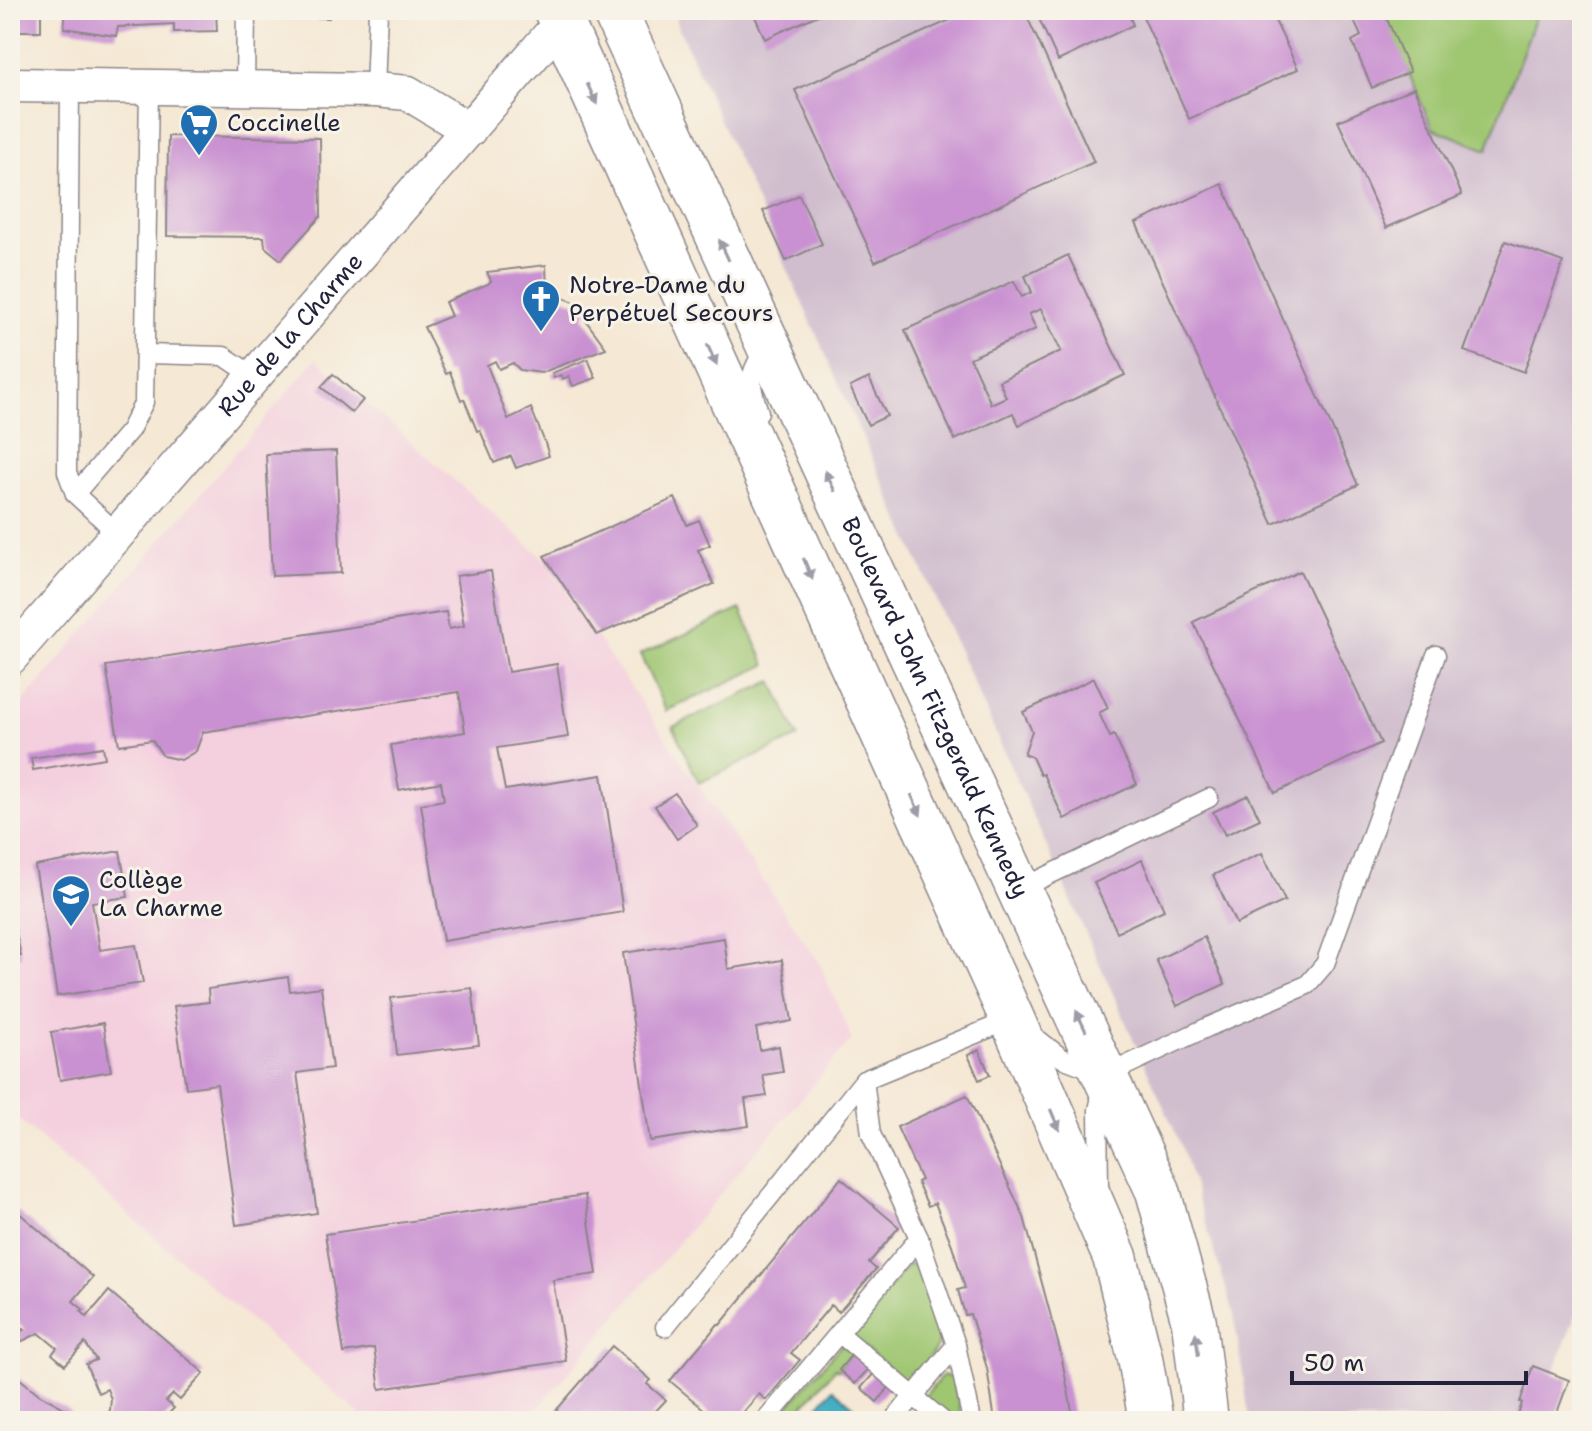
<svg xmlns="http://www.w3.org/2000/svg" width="1592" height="1431" font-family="'Shantell Sans',sans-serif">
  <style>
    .built { fill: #f4cfde }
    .industrial { fill: #d0bdce }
    .green { fill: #9fc671; stroke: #607456; stroke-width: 2 }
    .water { fill: #44afc2; stroke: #33687e; stroke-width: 2 }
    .building { fill: #c991d1; fill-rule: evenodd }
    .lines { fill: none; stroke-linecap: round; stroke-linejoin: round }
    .lane-casing { stroke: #8c8588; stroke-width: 21 }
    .street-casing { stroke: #8c8588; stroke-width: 37 }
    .secondary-casing { stroke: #8c8588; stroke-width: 47 }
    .lane { stroke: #fff; stroke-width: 18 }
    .street { stroke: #fff; stroke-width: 34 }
    .secondary { stroke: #fff; stroke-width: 44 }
    .oneway { fill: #9c9ca7 }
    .labels { text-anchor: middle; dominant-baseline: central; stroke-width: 6; stroke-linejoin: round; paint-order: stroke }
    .poi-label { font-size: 24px; fill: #22223b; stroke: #f7f3e8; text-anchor: start }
    .street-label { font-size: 24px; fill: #22223b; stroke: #f7f3e8 }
  </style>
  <rect width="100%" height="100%" fill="#f7f3e8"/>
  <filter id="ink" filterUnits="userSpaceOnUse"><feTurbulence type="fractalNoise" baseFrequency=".0125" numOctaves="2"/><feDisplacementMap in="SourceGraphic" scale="16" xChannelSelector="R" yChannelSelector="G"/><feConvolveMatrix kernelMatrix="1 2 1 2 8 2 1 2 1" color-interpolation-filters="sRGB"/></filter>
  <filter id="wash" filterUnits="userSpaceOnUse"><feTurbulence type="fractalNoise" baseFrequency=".006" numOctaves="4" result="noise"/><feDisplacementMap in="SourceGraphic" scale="32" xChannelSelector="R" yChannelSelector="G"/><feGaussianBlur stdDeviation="1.8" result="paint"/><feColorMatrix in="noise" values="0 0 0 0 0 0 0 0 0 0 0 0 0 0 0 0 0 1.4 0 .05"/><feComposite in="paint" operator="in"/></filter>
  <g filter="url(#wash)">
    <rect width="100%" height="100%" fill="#f5e8d4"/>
    <polygon class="built" points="316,359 541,556 819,962 852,1039 527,1421 367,1421 10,1112 10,717"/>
    <polygon class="industrial" points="675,10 1382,10 1487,150 1538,10 1582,10 1582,1297 1536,1421 1250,1421 1233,1310 1181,1145 677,24"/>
    <g class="green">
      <polygon points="1382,10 1538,10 1487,150 1432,128"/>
      <polygon points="740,609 766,665 666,711 640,655"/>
      <polygon points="772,681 798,737 699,783 673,727"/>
      <path d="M909 1264 919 1266C944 1331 956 1328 909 1385L849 1334Z"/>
      <polygon points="842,1344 853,1353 839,1370 836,1368 790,1421 775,1421"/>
      <polygon points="943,1375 955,1379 962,1421 952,1421 923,1398"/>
    </g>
    <polygon class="water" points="833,1389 859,1411 851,1421 805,1421"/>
    <g id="blocks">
      <g class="building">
        <rect x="10" y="10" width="31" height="21"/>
        <polygon points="66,10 216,10 217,31 174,32 174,24 118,27 116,36 64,28"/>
        <polygon points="276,10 329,10 329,18 275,17"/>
        <polygon points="752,10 829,10 765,39"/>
        <polygon points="972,10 1024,10 1094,162 875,262 795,90"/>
        <polygon points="1035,10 1127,10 1133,25 1058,61"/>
        <polygon points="1140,10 1270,10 1298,69 1189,119"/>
        <polygon points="1349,10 1383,10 1410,72 1372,88 1352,41 1361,36"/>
        <polygon points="1414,88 1462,195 1386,228 1338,121"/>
        <polygon points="168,136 320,138 321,216 281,260 265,247 264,237 167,236"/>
        <polygon points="1222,184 1358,485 1273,524 1136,223"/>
        <polygon points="799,195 822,244 786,261 763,211"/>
        <polygon points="1505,241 1563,262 1524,372 1464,351"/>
        <path d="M1068 255 1125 375 1019 425 1013 413 955 440 905 330 1014 281 1022 297 1032 292 1025 276ZM1041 309 1061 351 999 381 1006 397 991 404 970 358 1036 329 1029 314Z"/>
        <polygon points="546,265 547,291 587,307 584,318 606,348 541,373 520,370 513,363 499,369 495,361 487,365 508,419 531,408 545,443 549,456 516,468 511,456 494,463 480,430 477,431 464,399 461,400 450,372 446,374 424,327 451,316 445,302 488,284 491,281 487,272"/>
        <polygon points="588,359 596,378 573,386 569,376 563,379 561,375 554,378 552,373"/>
        <polygon points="333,374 363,400 352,413 321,387"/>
        <polygon points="869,378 887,416 868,425 850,387"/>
        <polygon points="336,451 341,573 272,576 266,454"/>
        <polygon points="675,498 687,525 699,520 710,545 698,550 714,584 597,635 544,556"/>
        <polygon points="491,571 508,672 557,664 568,737 497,748 505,790 602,775 623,912 443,941 421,804 444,800 441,782 399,790 391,745 465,732 459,692 203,732 196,751 181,760 163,756 152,740 119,745 106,666 446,612 449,629 464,626 456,576"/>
        <polygon points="1300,571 1381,743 1275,793 1193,622"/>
        <polygon points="1094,678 1108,708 1099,713 1110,737 1114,735 1137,784 1064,819 1043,774 1040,775 1032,757 1024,754 1032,731 1023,712"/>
        <polygon points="103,747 105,758 33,770 31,758"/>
        <polygon points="675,793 697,825 677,839 655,806"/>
        <polygon points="1248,795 1260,819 1225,835 1213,812"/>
        <polygon points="120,851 128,897 92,902 100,950 136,945 143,983 57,996 35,866"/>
        <polygon points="1262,853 1285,901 1236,924 1213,875"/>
        <polygon points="1142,860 1164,910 1117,932 1094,883"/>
        <polygon points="10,904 21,956 10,958"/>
        <polygon points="1204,937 1225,984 1177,1006 1156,960"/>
        <polygon points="724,938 728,969 782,960 792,1021 756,1028 760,1050 779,1046 783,1072 763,1075 767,1096 745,1099 749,1126 650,1141 623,953"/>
        <polygon points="288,977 290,991 321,987 332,1068 297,1073 317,1213 236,1225 217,1084 186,1088 174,1006 209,1002 208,989"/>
        <polygon points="472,988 479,1045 397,1055 391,998"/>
        <polygon points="103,1023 111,1071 60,1080 51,1032"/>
        <polygon points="979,1050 990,1075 979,1080 968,1055"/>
        <polygon points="967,1095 1024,1217 1060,1350 1074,1421 995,1421 987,1368 970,1314 965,1315 958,1290 965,1288 952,1245 935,1203 928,1206 917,1182 921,1180 897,1127"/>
        <polygon points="841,1178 899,1227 869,1263 876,1269 839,1312 831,1305 791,1353 800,1360 766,1400 759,1394 736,1421 718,1421 670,1381 718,1324 720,1325"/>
        <polygon points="585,1195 597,1274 553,1280 566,1361 380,1389 374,1348 344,1353 325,1234"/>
        <polygon points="10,1205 93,1277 73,1301 84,1310 81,1311 87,1317 109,1291 204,1373 180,1400 173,1394 166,1401 174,1408 162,1421 103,1421 110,1410 111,1399 107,1389 98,1393 86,1364 96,1360 85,1343 65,1365 52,1354 57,1348 39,1333 10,1347 10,1337 25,1330 10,1316"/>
        <polygon points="612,1346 651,1380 647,1384 666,1400 651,1416 657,1421 547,1421"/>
        <polygon points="853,1353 870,1367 855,1384 839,1370"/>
        <polygon points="1533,1366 1569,1380 1554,1421 1528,1421 1529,1419 1518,1415 1522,1403 1520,1402"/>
        <polygon points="10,1371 40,1395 70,1411 69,1421 10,1419"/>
        <polygon points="875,1372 891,1385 877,1402 861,1388"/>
      </g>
    </g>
  </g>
  <g filter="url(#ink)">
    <use href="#blocks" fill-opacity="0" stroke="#8c8588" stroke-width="2"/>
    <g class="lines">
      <defs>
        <g id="lane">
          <polyline points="70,85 67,472 75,494 118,534"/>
          <polyline points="245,89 246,10"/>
          <polyline points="375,90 378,10"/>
          <polyline points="146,354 224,356 255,377"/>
          <path d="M759 412C749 382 747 373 767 348"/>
          <polyline points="75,494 130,430 144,402 149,88"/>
          <polyline points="1020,889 1209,798"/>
          <polyline points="864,1080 871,1134 919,1238 956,1345 972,1421"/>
          <polyline points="1099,1187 1098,1110 1106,1075 1208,1027 1307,985 1325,964 1436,655"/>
          <polyline points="665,1327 864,1080 1012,1019 1062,1058 1096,1071"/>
          <polyline points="839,1333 943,1421"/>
          <polyline points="765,1421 919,1238"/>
          <polyline points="893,1421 956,1345"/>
        </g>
        <g id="street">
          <polyline points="10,85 375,90 408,93 469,130"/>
          <path id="s1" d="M10 658 572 10"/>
        </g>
        <g id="secondary">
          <polyline points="556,10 1012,1019 1115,1257 1140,1358 1151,1421"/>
          <path id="s2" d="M614 10 1158 1191 1194 1322 1206 1421"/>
        </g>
      </defs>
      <use href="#lane" class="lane-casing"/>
      <use href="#street" class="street-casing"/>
      <use href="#secondary" class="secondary-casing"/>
      <use href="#lane" class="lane"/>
      <use href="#street" class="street"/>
      <use href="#secondary" class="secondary"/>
    </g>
    <defs><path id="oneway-solid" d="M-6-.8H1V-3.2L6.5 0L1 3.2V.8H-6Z" transform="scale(2)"/></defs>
    <g class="oneway">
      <use href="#oneway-solid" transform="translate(592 94) rotate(65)"/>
      <use href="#oneway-solid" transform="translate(724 250) rotate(-115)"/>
      <use href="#oneway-solid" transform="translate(712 355) rotate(66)"/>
      <use href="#oneway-solid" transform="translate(830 481) rotate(-115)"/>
      <use href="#oneway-solid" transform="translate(808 569) rotate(67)"/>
      <use href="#oneway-solid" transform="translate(916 805) rotate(66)"/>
      <use href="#oneway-solid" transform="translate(1081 1021) rotate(-115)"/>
      <use href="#oneway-solid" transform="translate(1055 1120) rotate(67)"/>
      <use href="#oneway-solid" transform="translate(1197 1344) rotate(-97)"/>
    </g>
  </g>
  <defs>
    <symbol id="supermarket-pin" viewBox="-11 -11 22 30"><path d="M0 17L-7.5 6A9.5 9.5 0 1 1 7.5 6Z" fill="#1f6fb2" stroke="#f7f3e8"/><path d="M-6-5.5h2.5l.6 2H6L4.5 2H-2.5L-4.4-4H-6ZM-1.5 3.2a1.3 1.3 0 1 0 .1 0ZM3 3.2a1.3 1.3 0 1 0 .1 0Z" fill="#fff"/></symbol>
    <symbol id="church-pin" viewBox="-11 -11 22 30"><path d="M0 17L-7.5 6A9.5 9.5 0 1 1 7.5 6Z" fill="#1f6fb2" stroke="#f7f3e8"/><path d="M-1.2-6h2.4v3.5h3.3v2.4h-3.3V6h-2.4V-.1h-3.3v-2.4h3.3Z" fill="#fff"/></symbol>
    <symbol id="school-pin" viewBox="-11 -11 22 30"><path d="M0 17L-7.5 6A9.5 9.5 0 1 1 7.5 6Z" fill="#1f6fb2" stroke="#f7f3e8"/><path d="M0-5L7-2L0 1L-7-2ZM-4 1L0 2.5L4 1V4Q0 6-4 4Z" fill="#fff"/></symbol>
  </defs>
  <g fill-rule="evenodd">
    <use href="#supermarket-pin" x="177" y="101" width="44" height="60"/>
    <use href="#church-pin" x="519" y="277" width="44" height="60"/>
    <use href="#school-pin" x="49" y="872" width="44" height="60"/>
  </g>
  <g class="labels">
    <g class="poi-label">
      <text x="227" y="123">Coccinelle</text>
      <text x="569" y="285">Notre-Dame du<tspan x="569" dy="28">Perpétuel Secours</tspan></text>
      <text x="99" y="880">Collège<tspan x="99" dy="28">La Charme</tspan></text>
    </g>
    <g class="street-label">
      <text stroke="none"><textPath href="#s1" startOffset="428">Rue de la Charme</textPath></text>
      <text stroke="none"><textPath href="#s2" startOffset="768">Boulevard John Fitzgerald Kennedy</textPath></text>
    </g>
  </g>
  <rect width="1592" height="1431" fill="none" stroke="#f7f3e8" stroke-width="40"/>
  <path d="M1292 1371v12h234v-12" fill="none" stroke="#22223b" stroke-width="4"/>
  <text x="1304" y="1371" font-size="24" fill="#22223b" stroke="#f7f3e8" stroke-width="6" paint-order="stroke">50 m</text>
</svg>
